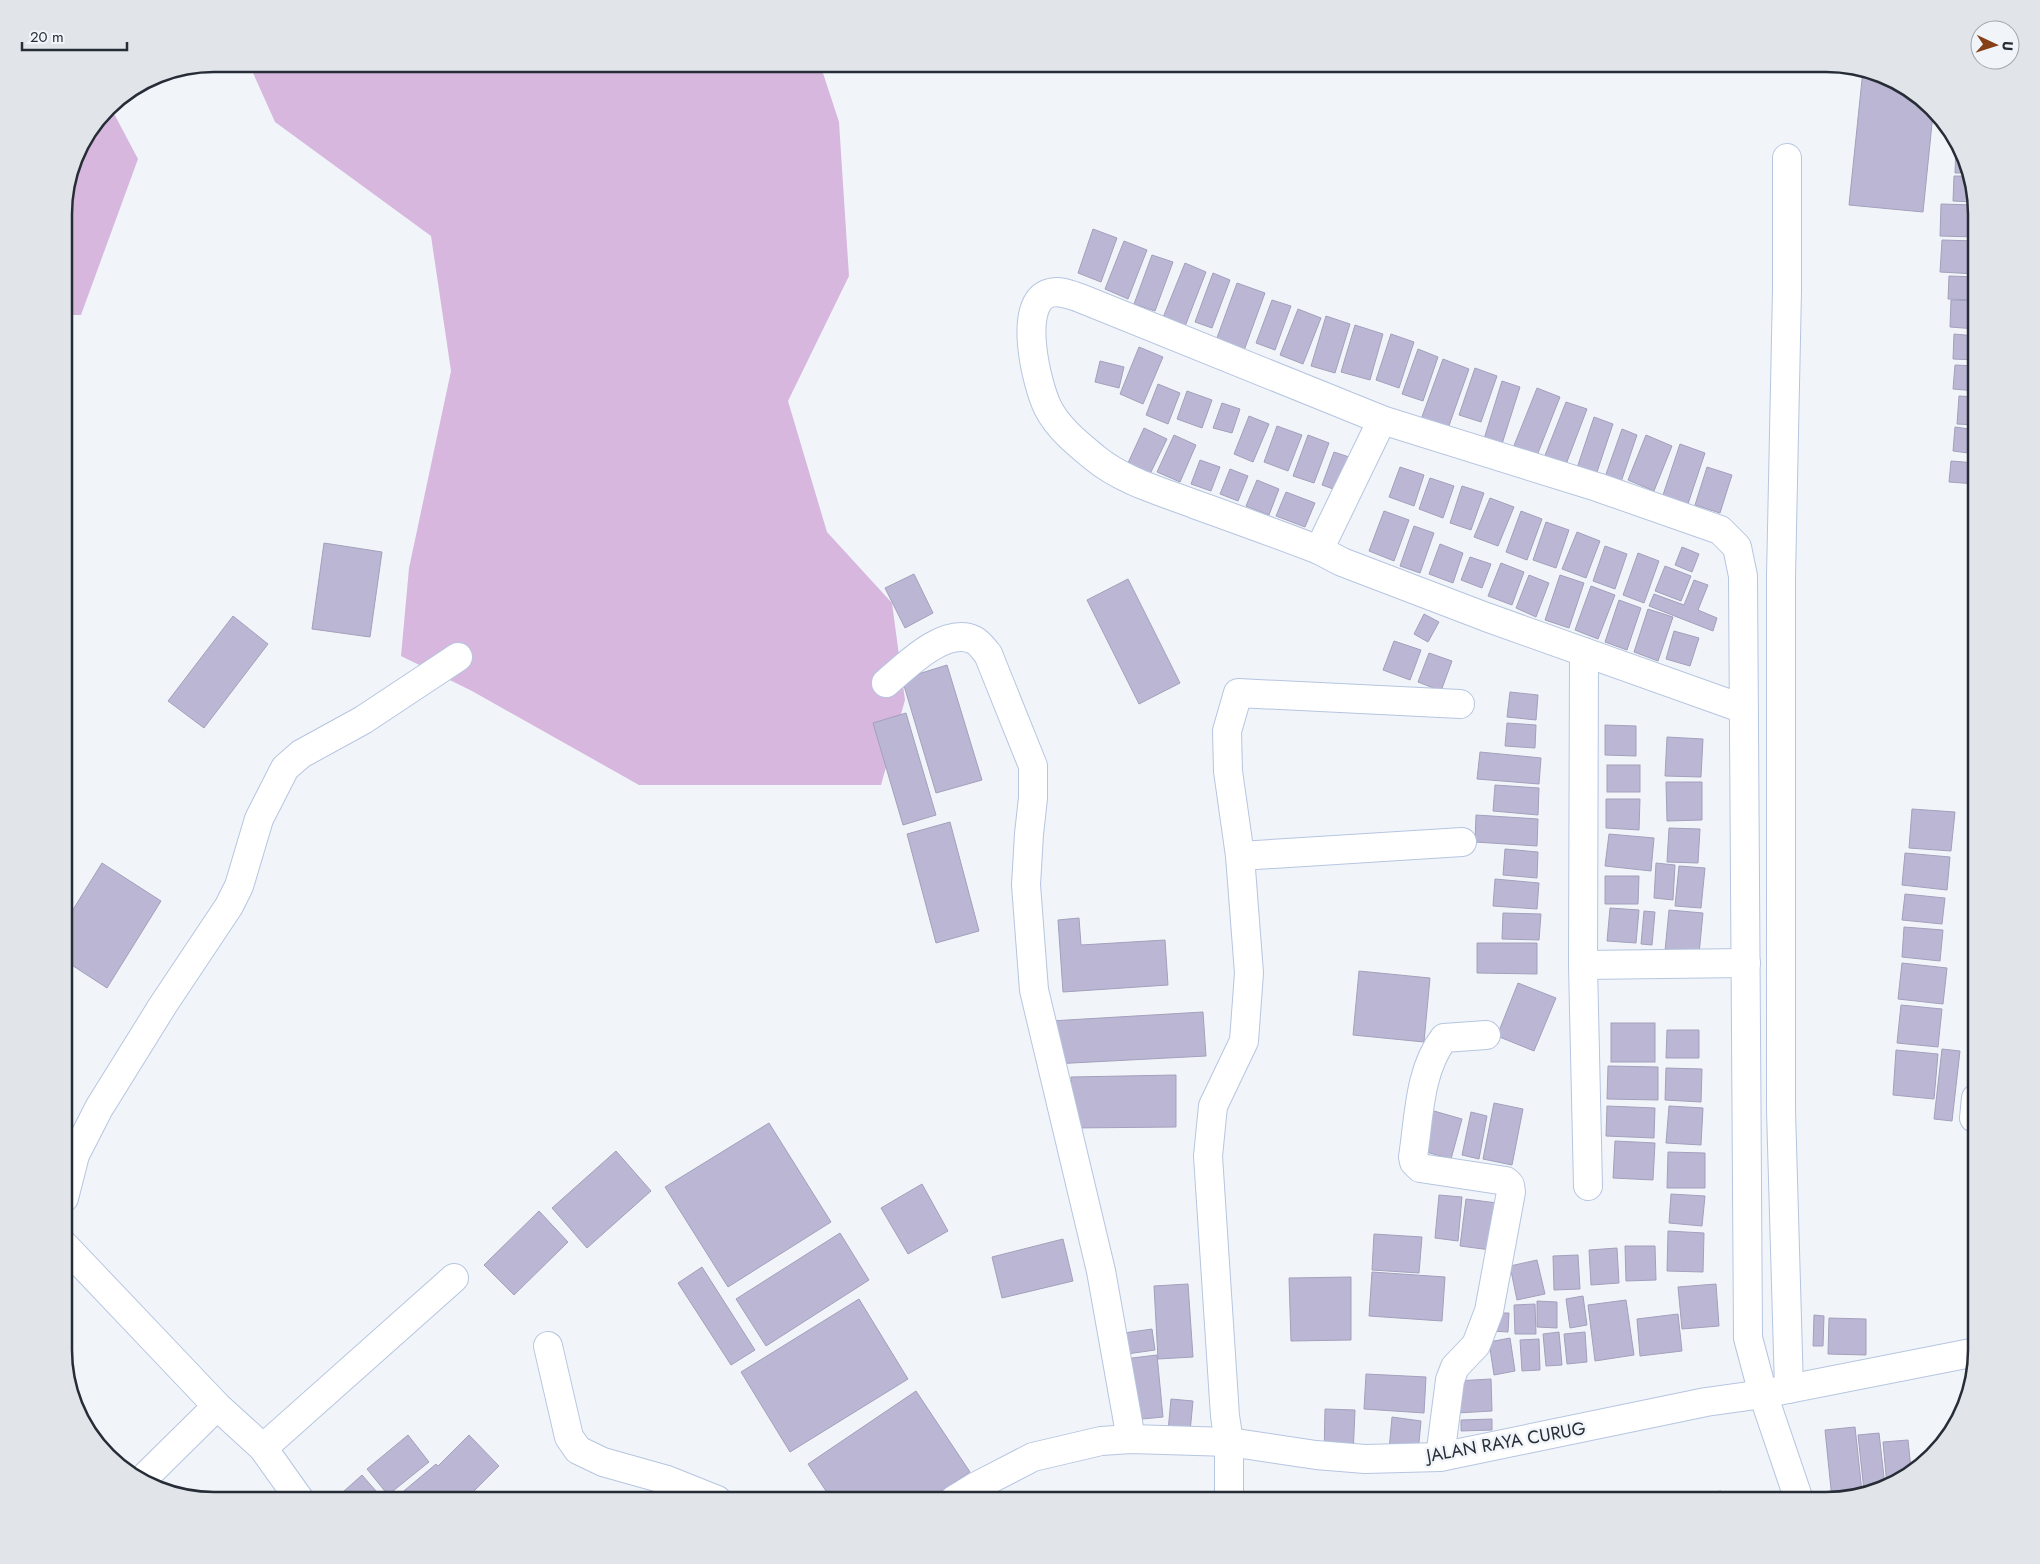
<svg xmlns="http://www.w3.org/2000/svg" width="2040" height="1564" font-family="Jost,sans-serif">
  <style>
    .green { fill: #d7b7de }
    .building { fill: #bab6d3; stroke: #a3a0bc }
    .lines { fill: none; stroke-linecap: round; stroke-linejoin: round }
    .minor-casing { stroke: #b6c5e0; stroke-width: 30 }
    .secondary-casing { stroke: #b6c5e0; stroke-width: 30 }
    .minor { stroke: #fff; stroke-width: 28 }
    .secondary { stroke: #fff; stroke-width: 28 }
    .labels { text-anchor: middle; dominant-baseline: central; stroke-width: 5; stroke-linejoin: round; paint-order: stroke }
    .street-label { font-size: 18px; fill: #272d37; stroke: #f1f5fa }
    .rim { fill: none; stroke: #272d37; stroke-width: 2.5 }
  </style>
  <rect width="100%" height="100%" fill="#f1f5fa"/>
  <g class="green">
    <polygon points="249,64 820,64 839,122 849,276 788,401 827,532 892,603 905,700 881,785 639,785 472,691 401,656 409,568 451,371 431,236 275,122"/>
    <polygon points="110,106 138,159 81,315 64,315 64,205 75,156"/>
  </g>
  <g class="building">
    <polygon points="1863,70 1874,72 1918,95 1933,114 1923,212 1849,205"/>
    <polygon points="1956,142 1961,148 1967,173 1955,173"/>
    <polygon points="1954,176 1967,176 1973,202 1953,201"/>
    <polygon points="1941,204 1974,205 1976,237 1940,236"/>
    <polygon points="1093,229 1117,238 1101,282 1078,273"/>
    <polygon points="1942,240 1976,241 1976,274 1940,272"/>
    <polygon points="1124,241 1147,250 1128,299 1105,289"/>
    <polygon points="1152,255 1173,262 1155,311 1134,304"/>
    <polygon points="1185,263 1206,272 1184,329 1162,320"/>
    <polygon points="1213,273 1230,280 1212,328 1195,322"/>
    <polygon points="1949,276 1976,277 1976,300 1948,299"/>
    <polygon points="1237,283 1265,293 1242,356 1214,346"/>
    <polygon points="1272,300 1291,306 1275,350 1256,343"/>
    <polygon points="1951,300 1976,301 1976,329 1950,327"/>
    <polygon points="1298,309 1321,318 1303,364 1280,355"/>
    <polygon points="1326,316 1350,324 1335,373 1311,366"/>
    <polygon points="1355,325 1383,334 1370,380 1341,372"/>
    <polygon points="1391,334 1414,342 1399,388 1376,380"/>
    <polygon points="1954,334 1976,336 1976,360 1953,359"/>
    <polygon points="1139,347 1163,357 1143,404 1120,394"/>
    <polygon points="1418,349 1438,357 1423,401 1402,394"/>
    <polygon points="1443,359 1469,369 1446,434 1419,425"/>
    <polygon points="1100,361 1124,367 1119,388 1095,382"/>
    <polygon points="1955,365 1976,366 1976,391 1953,389"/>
    <polygon points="1475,368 1497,376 1481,422 1459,415"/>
    <polygon points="1502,381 1520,387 1502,444 1484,439"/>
    <polygon points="1158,384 1180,393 1168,424 1146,415"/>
    <polygon points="1537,388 1560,397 1536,458 1513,448"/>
    <polygon points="1187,391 1212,400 1202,428 1177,419"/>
    <polygon points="1959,396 1976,397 1976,425 1957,424"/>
    <polygon points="1566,402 1587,409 1565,467 1544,458"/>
    <polygon points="1222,403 1240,409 1232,433 1213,428"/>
    <polygon points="1249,416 1269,424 1253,462 1234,454"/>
    <polygon points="1594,417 1613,424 1595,478 1576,471"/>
    <polygon points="1277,426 1302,435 1288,471 1264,462"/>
    <polygon points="1955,427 1976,430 1976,454 1953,451"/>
    <polygon points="1144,428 1167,439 1150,474 1128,463"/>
    <polygon points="1622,429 1637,435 1621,482 1605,477"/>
    <polygon points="1174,435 1196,445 1180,482 1157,472"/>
    <polygon points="1308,435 1329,443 1314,483 1293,476"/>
    <polygon points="1646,435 1672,446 1654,491 1628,480"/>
    <polygon points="1680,444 1705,453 1688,504 1663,495"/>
    <polygon points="1334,452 1349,457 1336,490 1322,485"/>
    <polygon points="1200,460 1220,467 1211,491 1191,484"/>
    <polygon points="1951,461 1976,463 1976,484 1949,482"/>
    <polygon points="1400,467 1424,475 1414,506 1389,497"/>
    <polygon points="1707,467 1732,475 1720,513 1695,505"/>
    <polygon points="1230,469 1248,476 1238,501 1220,494"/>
    <polygon points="1430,478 1454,486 1443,518 1419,509"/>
    <polygon points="1257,480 1279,489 1269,515 1246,506"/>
    <polygon points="1462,486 1484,493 1471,530 1450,523"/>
    <polygon points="1286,492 1315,503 1305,527 1276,516"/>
    <polygon points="1490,498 1514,507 1498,546 1474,537"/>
    <polygon points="1384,511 1409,520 1394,561 1369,551"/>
    <polygon points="1521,511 1542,519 1527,560 1506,552"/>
    <polygon points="1546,522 1569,530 1556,568 1533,560"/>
    <polygon points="1414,526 1434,533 1420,573 1400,566"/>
    <polygon points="1577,532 1600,541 1586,578 1562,569"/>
    <polygon points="324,543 382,552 370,637 312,629"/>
    <polygon points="1440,544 1463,553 1453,583 1429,574"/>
    <polygon points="1605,546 1627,554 1615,589 1593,581"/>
    <polygon points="1682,547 1699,554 1692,572 1675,565"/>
    <polygon points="1638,553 1659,561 1644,603 1623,595"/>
    <polygon points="1470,557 1491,564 1482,588 1461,580"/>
    <polygon points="1501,563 1524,572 1512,605 1488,596"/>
    <polygon points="1665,566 1691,576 1681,601 1655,591"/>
    <polygon points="914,574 933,613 905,628 885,588"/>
    <polygon points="1529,575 1549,583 1536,617 1516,608"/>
    <polygon points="1560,575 1584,583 1569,628 1545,620"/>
    <polygon points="1128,579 1180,683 1139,704 1087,600"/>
    <polygon points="1694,580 1708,585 1698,610 1717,618 1713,631 1649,606 1654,594 1684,605"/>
    <polygon points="1591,586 1615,595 1598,639 1575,630"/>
    <polygon points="1619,600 1641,608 1627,650 1605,642"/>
    <polygon points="1648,609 1673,617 1658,661 1634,652"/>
    <polygon points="1424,614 1439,622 1428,642 1414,634"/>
    <polygon points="233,616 268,644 204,728 168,701"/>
    <polygon points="1674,631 1699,638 1690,666 1666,659"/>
    <polygon points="1394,641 1421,650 1410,680 1383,670"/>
    <polygon points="1429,653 1452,661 1441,691 1418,682"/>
    <polygon points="947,665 982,780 936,793 902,679"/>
    <polygon points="1510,692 1538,695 1536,720 1507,717"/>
    <polygon points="906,713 936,815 903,825 873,723"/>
    <polygon points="1507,723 1536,725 1535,748 1505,746"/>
    <polygon points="1605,725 1636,726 1636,756 1605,755"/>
    <polygon points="1667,737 1703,739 1701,777 1665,776"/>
    <polygon points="1480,752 1541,758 1539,784 1477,779"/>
    <rect x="1607" y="765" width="33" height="27"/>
    <polygon points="1666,782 1702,782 1702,820 1667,821"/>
    <polygon points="1495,785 1539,788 1538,815 1493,811"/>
    <polygon points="1606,799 1640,799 1639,830 1606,828"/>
    <polygon points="1912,809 1955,812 1951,851 1909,848"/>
    <polygon points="1476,815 1538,819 1537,846 1475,842"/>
    <polygon points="950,822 979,931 936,943 907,834"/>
    <polygon points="1669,828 1700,829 1698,863 1667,862"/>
    <polygon points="1609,834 1654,838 1651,871 1605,866"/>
    <polygon points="1505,849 1538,852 1537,878 1503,875"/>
    <polygon points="1905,853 1950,857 1947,890 1902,885"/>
    <polygon points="102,863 161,901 107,988 64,960 64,924"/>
    <polygon points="1656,863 1675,865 1673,900 1654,898"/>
    <polygon points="1679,866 1705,868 1701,908 1675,906"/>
    <polygon points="1605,876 1639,876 1638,904 1605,904"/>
    <polygon points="1495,879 1539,883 1537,909 1493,906"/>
    <polygon points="1905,894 1945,898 1942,924 1902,920"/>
    <polygon points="1610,908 1639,910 1636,943 1607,941"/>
    <polygon points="1669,910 1703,913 1699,954 1665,951"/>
    <polygon points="1644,911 1655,912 1652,945 1641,944"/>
    <polygon points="1503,913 1541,914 1539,940 1502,939"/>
    <polygon points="1079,918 1081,945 1165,940 1168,985 1063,992 1058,920"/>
    <polygon points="1904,927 1943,930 1940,961 1902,957"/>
    <polygon points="1477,943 1537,943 1537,974 1477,973"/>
    <polygon points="1902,963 1947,968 1943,1004 1898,999"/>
    <polygon points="1359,971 1430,978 1424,1042 1353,1035"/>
    <polygon points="1518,983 1556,998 1534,1051 1497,1036"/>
    <polygon points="1901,1005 1942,1009 1938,1047 1897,1043"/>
    <polygon points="1203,1012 1206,1056 1053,1064 1050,1021"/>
    <rect x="1611" y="1023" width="44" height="39"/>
    <polygon points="1667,1030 1699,1030 1699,1058 1666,1058"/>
    <polygon points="1942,1049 1960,1051 1952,1121 1934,1119"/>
    <polygon points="1896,1050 1938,1054 1934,1099 1893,1095"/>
    <polygon points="1608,1066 1658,1067 1658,1100 1607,1099"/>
    <polygon points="1666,1068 1702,1069 1701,1102 1665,1100"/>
    <polygon points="1176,1075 1176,1127 1071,1128 1071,1077"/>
    <polygon points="1494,1103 1523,1109 1512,1165 1483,1159"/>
    <polygon points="1607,1106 1655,1108 1654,1138 1606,1136"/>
    <polygon points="1669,1106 1703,1108 1701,1145 1666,1143"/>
    <polygon points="1427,1109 1462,1119 1451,1159 1416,1149"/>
    <polygon points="1471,1112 1487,1116 1479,1159 1462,1155"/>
    <polygon points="769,1123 831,1222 728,1287 665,1187"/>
    <polygon points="1615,1141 1655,1143 1653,1180 1613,1178"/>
    <polygon points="616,1151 651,1191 587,1248 552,1208"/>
    <polygon points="1668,1152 1705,1153 1705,1188 1667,1188"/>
    <polygon points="922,1184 948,1231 908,1254 881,1208"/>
    <polygon points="1671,1194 1705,1196 1702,1226 1669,1223"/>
    <polygon points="1439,1195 1462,1197 1458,1241 1435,1238"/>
    <polygon points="1466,1199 1497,1203 1491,1250 1460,1246"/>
    <polygon points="539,1211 568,1242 514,1295 484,1265"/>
    <polygon points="1668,1231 1704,1233 1703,1272 1667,1271"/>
    <polygon points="840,1233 869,1280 766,1346 736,1299"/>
    <polygon points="1374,1234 1422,1237 1419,1273 1372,1270"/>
    <polygon points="1063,1239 1073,1281 1002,1298 992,1257"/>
    <polygon points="1625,1246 1655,1246 1656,1280 1626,1281"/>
    <polygon points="1617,1248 1619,1283 1591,1285 1589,1250"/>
    <polygon points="1578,1255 1580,1289 1554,1290 1553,1256"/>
    <polygon points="1537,1260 1545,1294 1517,1300 1510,1266"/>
    <polygon points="702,1267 755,1350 731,1365 678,1283"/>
    <polygon points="1372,1272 1445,1277 1442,1321 1369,1316"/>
    <polygon points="1351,1277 1351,1340 1291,1341 1289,1278"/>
    <polygon points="1188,1284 1193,1357 1158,1359 1154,1286"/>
    <polygon points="1716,1284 1719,1326 1682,1329 1678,1287"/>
    <polygon points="1583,1296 1587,1325 1570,1328 1566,1299"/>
    <polygon points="859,1299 908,1379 790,1452 741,1372"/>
    <polygon points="1626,1300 1634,1355 1595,1361 1588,1305"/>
    <polygon points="1537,1301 1557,1302 1557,1328 1537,1327"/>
    <polygon points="1535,1304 1536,1334 1515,1334 1514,1305"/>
    <polygon points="1492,1313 1509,1313 1508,1332 1491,1331"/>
    <polygon points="1678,1314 1682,1351 1640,1356 1637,1319"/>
    <polygon points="1814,1315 1824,1316 1823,1346 1813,1346"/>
    <polygon points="1829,1318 1866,1319 1866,1355 1828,1354"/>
    <polygon points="1152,1329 1155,1350 1120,1355 1117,1334"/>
    <polygon points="1559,1332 1562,1365 1546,1366 1543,1334"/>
    <polygon points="1585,1332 1587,1362 1567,1364 1564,1334"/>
    <polygon points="1510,1338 1515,1371 1494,1375 1489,1342"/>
    <polygon points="1539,1339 1540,1370 1522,1371 1520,1340"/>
    <polygon points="1157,1355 1163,1417 1132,1420 1124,1359"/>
    <polygon points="1366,1374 1426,1377 1424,1413 1364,1409"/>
    <polygon points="1491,1379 1492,1411 1457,1413 1456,1381"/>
    <polygon points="916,1391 970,1472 928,1500 832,1500 808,1464"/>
    <polygon points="1171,1399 1193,1401 1190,1432 1168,1431"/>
    <polygon points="1325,1409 1355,1410 1353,1456 1324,1455"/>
    <polygon points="1392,1417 1421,1421 1418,1453 1389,1450"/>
    <polygon points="1492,1419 1492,1430 1461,1431 1461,1420"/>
    <polygon points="1855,1427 1862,1492 1832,1499 1825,1430"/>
    <polygon points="1879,1433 1885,1486 1864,1491 1858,1435"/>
    <polygon points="408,1435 429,1462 388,1495 367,1469"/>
    <polygon points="469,1435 499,1466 465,1500 393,1500 436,1464 438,1466"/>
    <polygon points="1908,1440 1911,1469 1887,1486 1883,1442"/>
    <polygon points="362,1475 384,1500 334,1500"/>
    <polygon points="1721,1491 1722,1500 1647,1500"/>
  </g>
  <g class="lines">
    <defs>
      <g id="minor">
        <polyline points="1787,158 1787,290 1781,577 1781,1110 1789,1389"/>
        <polyline points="1319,550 1382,420"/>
        <polyline points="1584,652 1583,965 1588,1186"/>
        <path d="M886 683C906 666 945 626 974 640 980 643 984 650 988 654L1033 766V798L1029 834 1026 885 1034 990 1101 1271 1131 1439"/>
        <path d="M1744 709 1486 617 1342 562 1319 550C1277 534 1236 519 1194 504 1160 491 1123 481 1095 458 1078 444 1058 428 1048 408 1037 386 1016 302 1050 293 1060 290 1071 295 1080 298L1382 420 1597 487 1720 530 1737 547 1743 576 1748 1338 1763 1394 1799 1500"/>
        <polyline points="1240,856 1462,842"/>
        <polyline points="1583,965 1746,963"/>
        <polyline points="1974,1118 1976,1098"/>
        <polyline points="64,1198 75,1155 99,1108 163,1005 229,906 239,886 259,819 285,768 301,754 363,720 458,657"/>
        <polyline points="64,1245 217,1406 263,1448 300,1500"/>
        <polyline points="548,1346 569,1437 578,1450 603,1462 667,1480 717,1500"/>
        <polyline points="263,1448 454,1278"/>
        <path d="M1440 1457 1450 1380 1455 1367 1476 1345 1489 1311 1511 1192 1510 1185 1506 1181 1420 1168 1414 1162 1413 1157C1419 1118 1419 1070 1444 1038L1486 1035"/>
        <polyline points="142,1480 217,1406"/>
        <polyline points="1229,1500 1229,1442 1225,1416 1208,1156 1213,1106 1244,1041 1249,973 1240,856 1228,771 1227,731 1238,693 1460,704"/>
      </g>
      <polyline id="secondary" points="954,1500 975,1487 1033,1457 1101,1441 1131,1439 1229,1442 1316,1455 1365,1459 1440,1457 1706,1402 1763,1394 1976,1352"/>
    </defs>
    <use href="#minor" class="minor-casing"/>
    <use href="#secondary" class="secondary-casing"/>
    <use href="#minor" class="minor"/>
    <use href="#secondary" class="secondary"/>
  </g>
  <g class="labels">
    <g class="street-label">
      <text transform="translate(1506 1442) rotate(-10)">JALAN RAYA CURUG</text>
    </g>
  </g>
  <path d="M0 0H2040V1564H0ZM214 72H1826A142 142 0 0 1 1968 214V1350A142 142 0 0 1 1826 1492H214A142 142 0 0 1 72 1350V214A142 142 0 0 1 214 72Z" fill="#e1e5ea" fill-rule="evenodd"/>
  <path class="rim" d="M214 72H1826A142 142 0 0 1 1968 214V1350A142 142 0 0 1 1826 1492H214A142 142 0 0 1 72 1350V214A142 142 0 0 1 214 72Z"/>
  <g transform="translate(1995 45) rotate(94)"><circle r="24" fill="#f1f5fa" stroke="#a0a5ac"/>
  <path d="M0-4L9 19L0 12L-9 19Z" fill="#854018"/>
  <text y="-8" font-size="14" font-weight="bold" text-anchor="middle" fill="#272d37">U</text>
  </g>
  <path d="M22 42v8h105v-8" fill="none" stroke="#272d37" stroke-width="2.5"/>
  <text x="30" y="42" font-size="15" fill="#272d37" stroke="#f1f5fa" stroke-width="4" paint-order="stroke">20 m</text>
</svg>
